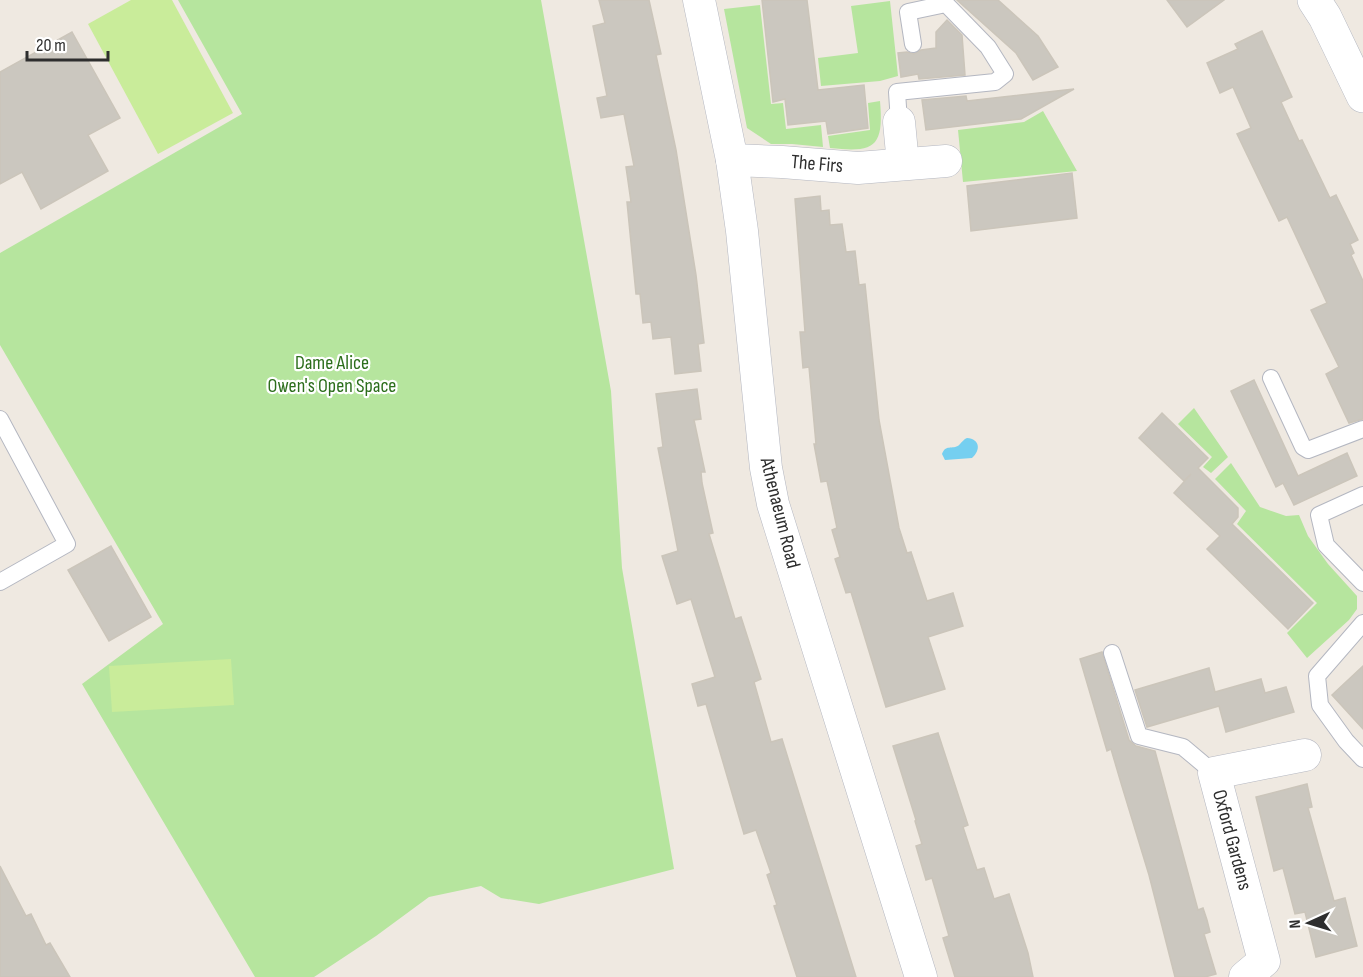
<svg xmlns="http://www.w3.org/2000/svg" width="1363" height="977" font-family="'Sofia Sans Condensed',sans-serif">
  <style>
    .green { fill: #b6e59e }
    .pitch { fill: #c9ec9a }
    .water { fill: #75cff0 }
    .building { fill: #cbc7bf; stroke: #cbc5ba; stroke-width: 1.5 }
    .lines { fill: none; stroke-linecap: round; stroke-linejoin: round }
    .service-casing { stroke: #b4b7c1; stroke-width: 18 }
    .minor-casing { stroke: #b4b7c1; stroke-width: 33 }
    .tertiary-casing { stroke: #b4b7c1; stroke-width: 34 }
    .service { stroke: #fff; stroke-width: 16 }
    .minor { stroke: #fff; stroke-width: 32 }
    .tertiary { stroke: #fff; stroke-width: 33 }
    .labels { text-anchor: middle; dominant-baseline: central; stroke-width: 4.5; stroke-linejoin: round; paint-order: stroke }
    .street-label { font-size: 20px; fill: #2e2e2e; stroke: #fff }
    .park-label { font-size: 20px; fill: #2c6e1b; stroke: #fff }
  </style>
  <rect width="100%" height="100%" fill="#efe9e1"/>
  <g class="green">
    <polygon points="178,0 541,0 611,391 622,568 674,869 539,904 501,898 481,886 429,897 376,936 314,977 255,977 82,684 163,624 0,345 0,253 242,114"/>
    <polygon points="890,1 898,76 880,81 821,86 818,58 858,53 851,6"/>
    <polygon points="760,5 771,104 783,103 786,129 821,125 823,147 792,144 771,144 747,128 724,9"/>
    <path d="M880 101C884 147 875 153 830 148L828 136 870 130 868 103Z"/>
    <polygon points="1043,111 1077,171 963,182 958,130 1024,122"/>
    <polygon points="1194,408 1228,457 1211,473 1203,467 1212,457 1178,424"/>
    <polygon points="1231,463 1260,507 1286,516 1299,515 1308,536 1328,564 1357,596 1357,609 1349,620 1307,658 1287,633 1317,603 1237,524 1246,511 1215,479"/>
  </g>
  <g class="pitch">
    <polygon points="131,0 172,0 233,113 158,154 88,24"/>
    <polygon points="231,659 234,705 112,712 109,666"/>
  </g>
  <path class="water" d="M967 438C980 439 981 450 972 458L945 460 942 454C946 443 954 451 960 444 962 442 964 439 967 438Z"/>
  <g class="building">
    <polygon points="599,0 649,0 661,54 656,55 676,150 696,275 704,343 698,344 701,371 675,374 671,337 653,339 651,322 643,323 640,294 636,294 627,202 631,202 626,167 634,166 624,114 601,118 597,98 607,96 593,26 605,23"/>
    <polygon points="762,0 807,0 818,90 864,85 868,128 828,134 826,121 788,125 785,99 773,102"/>
    <polygon points="957,0 998,0 1038,36 1058,67 1033,80 1016,53"/>
    <polygon points="1167,0 1224,0 1187,27"/>
    <polygon points="947,20 962,35 965,75 919,79 918,74 901,77 898,53 907,52 914,54 921,50 936,48 936,32"/>
    <polygon points="1262,31 1292,97 1281,102 1299,141 1302,140 1330,198 1336,195 1358,240 1350,244 1354,253 1351,255 1363,281 1363,419 1349,423 1326,374 1339,367 1311,310 1327,303 1287,217 1279,221 1237,134 1251,128 1233,87 1220,93 1207,63 1238,49 1235,44"/>
    <polygon points="72,32 120,118 88,135 108,171 41,209 22,172 0,184 0,72"/>
    <polygon points="1074,89 1021,119 926,130 922,100 966,96 967,101"/>
    <polygon points="1072,173 1077,218 971,231 967,186"/>
    <polygon points="820,196 821,211 829,210 830,225 842,224 846,252 855,251 859,285 865,284 879,420 899,528 907,553 911,552 927,601 953,593 963,626 928,637 945,689 886,707 851,592 846,593 835,559 840,557 832,530 837,528 827,481 821,482 814,444 816,444 809,367 803,368 800,332 805,332 795,199"/>
    <polygon points="1254,380 1298,476 1347,453 1357,476 1294,505 1283,483 1276,487 1231,391"/>
    <polygon points="697,389 701,419 694,420 705,472 701,472 702,483 713,533 709,534 735,619 741,617 761,679 754,682 771,742 782,739 856,977 797,977 774,906 777,905 767,875 771,873 756,830 744,834 706,704 698,706 692,684 715,677 691,599 677,604 662,556 678,551 658,448 663,447 656,394"/>
    <polygon points="1162,413 1208,458 1198,468 1238,508 1238,517 1232,524 1313,603 1288,629 1207,549 1220,536 1174,493 1191,474 1184,481 1139,438"/>
    <polygon points="111,546 151,617 109,641 68,570"/>
    <polygon points="1102,652 1129,740 1136,746 1155,751 1198,910 1203,908 1207,920 1210,932 1204,934 1216,974 1205,977 1175,977 1149,875 1121,783 1111,749 1107,751 1080,659"/>
    <polygon points="1363,666 1363,729 1332,695"/>
    <polygon points="1209,668 1215,692 1261,679 1265,693 1286,687 1294,712 1226,732 1219,706 1147,727 1135,690"/>
    <polygon points="938,733 968,825 963,827 977,870 984,868 994,899 1009,894 1028,953 1033,977 955,977 943,938 949,936 932,878 926,880 916,846 922,844 915,821 916,820 893,746"/>
    <polygon points="1307,784 1312,807 1308,808 1334,901 1345,898 1357,946 1316,957 1305,912 1295,914 1283,868 1274,871 1256,797"/>
    <polygon points="0,866 26,916 31,914 46,945 50,943 70,977 0,977"/>
  </g>
  <g class="lines">
    <defs>
      <g id="service">
        <polyline points="899,122 897,92 995,82 1005,74 988,47 946,4 908,12 913,44"/>
        <polyline points="1271,378 1303,447 1308,450 1363,429"/>
        <polyline points="0,419 67,544 0,582"/>
        <polyline points="1363,495 1319,515 1326,545 1363,583"/>
        <polyline points="1363,623 1317,676 1320,705 1346,741 1363,759"/>
        <polyline points="1112,653 1139,736 1183,747 1214,773"/>
      </g>
      <g id="minor">
        <polyline points="699,0 732,160 742,231 766,468 773,504 921,977"/>
        <polyline points="899,122 903,164"/>
        <polyline points="732,160 782,162 858,168 946,161"/>
        <polyline points="1245,977 1264,961 1214,773 1305,755"/>
      </g>
      <polyline id="tertiary" points="1314,0 1325,17 1363,96"/>
    </defs>
    <use href="#service" class="service-casing"/>
    <use href="#minor" class="minor-casing"/>
    <use href="#tertiary" class="tertiary-casing"/>
    <use href="#service" class="service"/>
    <use href="#minor" class="minor"/>
    <use href="#tertiary" class="tertiary"/>
  </g>
  <g class="labels">
    <g class="street-label">
      <text transform="translate(817 164) rotate(5)">The Firs</text>
      <text transform="translate(780 513) rotate(76)">Athenaeum Road</text>
      <text transform="translate(1232 840) rotate(75)">Oxford Gardens</text>
    </g>
    <g class="park-label">
      <text x="332" y="363">Dame Alice<tspan x="332" dy="23">Owen's Open Space</tspan></text>
    </g>
  </g>
  <g transform="translate(1309 923) rotate(266)" stroke="#ffffff" stroke-width="4.5" paint-order="stroke">
  <path d="M0-4.5L10 22L0 15L-10 22Z" fill="#2e2e2e"/>
  <text y="-9" font-size="16" font-weight="bold" text-anchor="middle" fill="#2e2e2e">N</text>
  </g>
  <path d="M27 51v9h81v-9" fill="none" stroke="#2e2e2e" stroke-width="3"/>
  <text x="36" y="51" font-size="18" fill="#2e2e2e" stroke="#ffffff" stroke-width="4.5" paint-order="stroke">20 m</text>
</svg>
